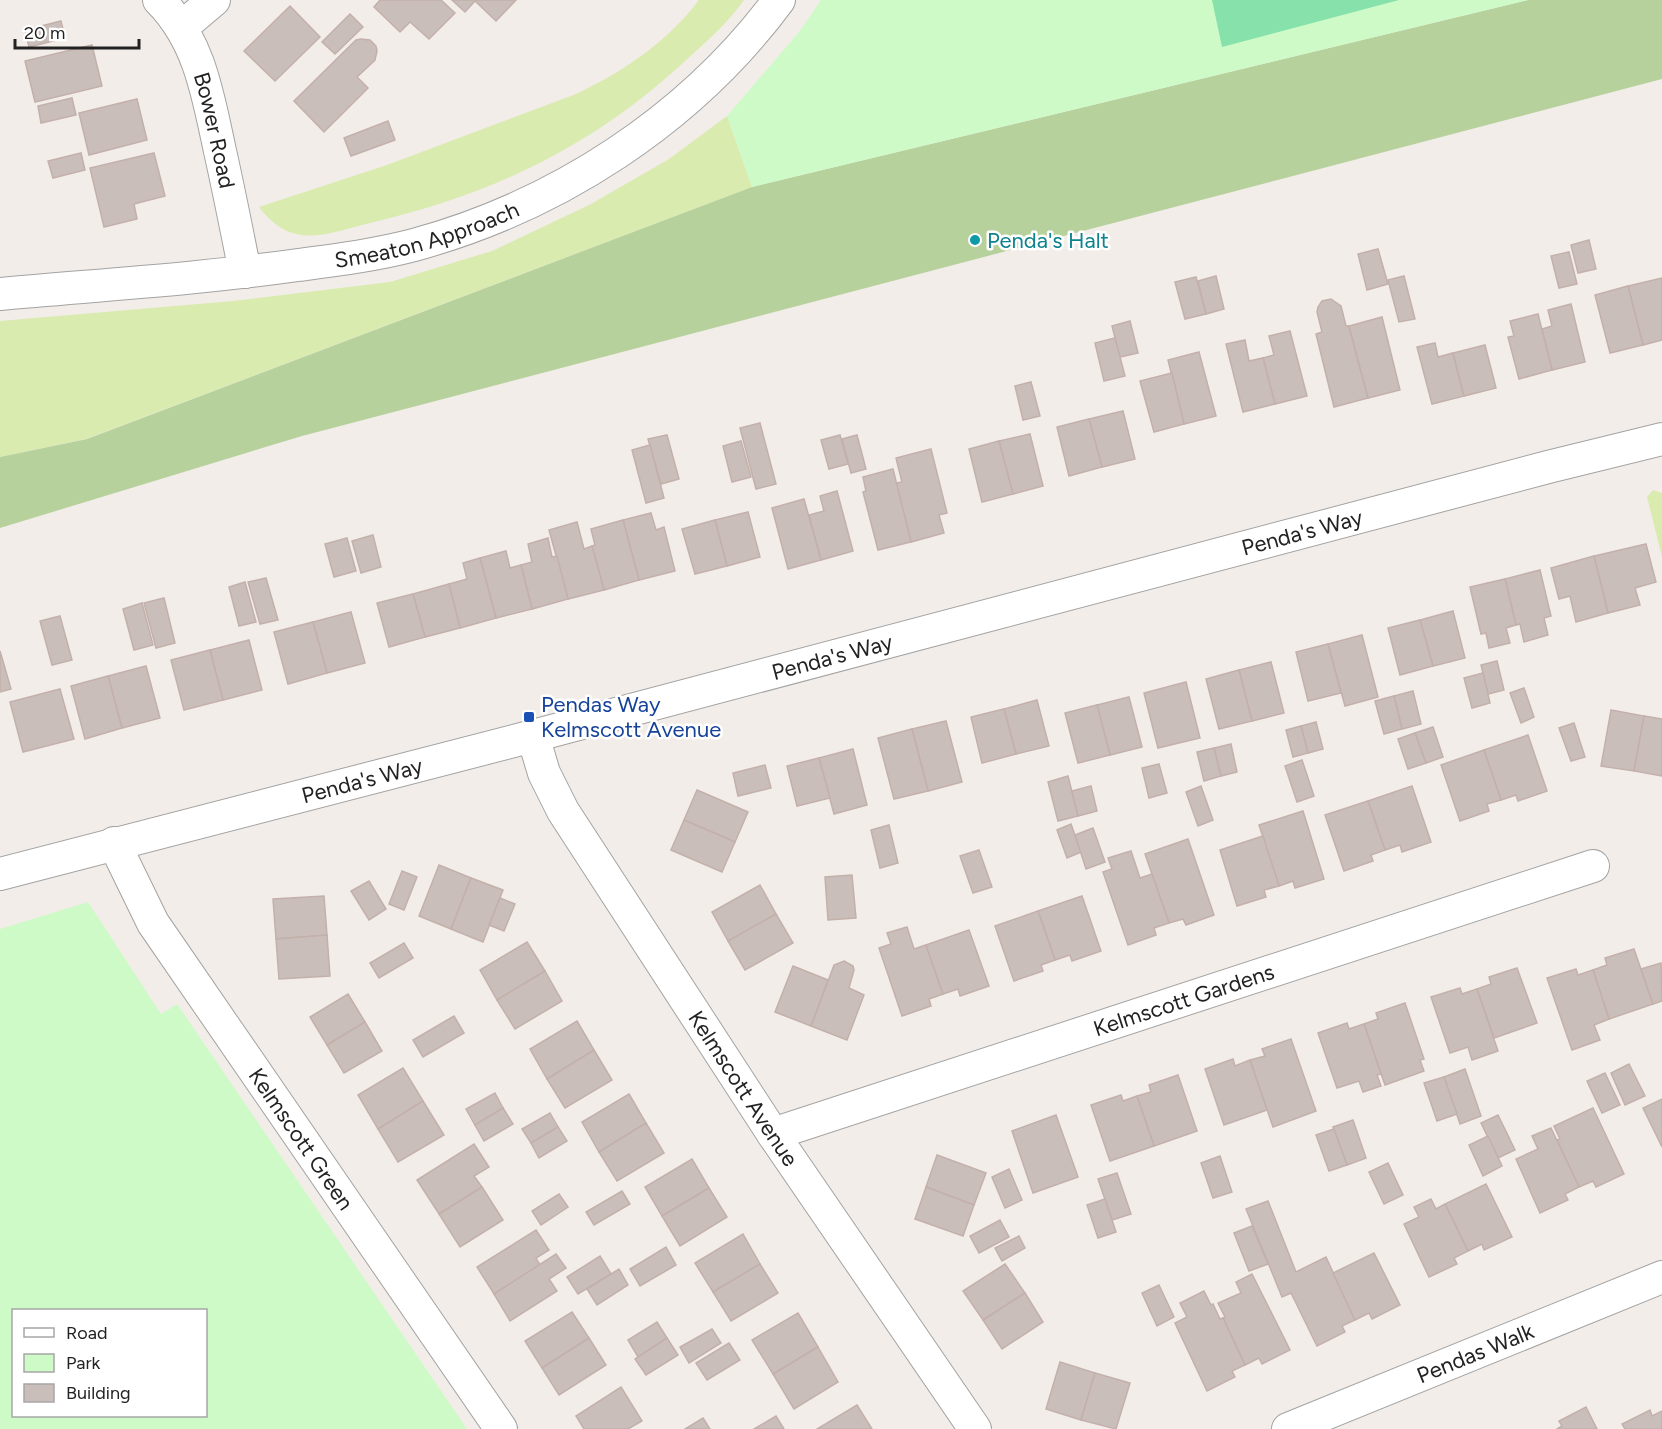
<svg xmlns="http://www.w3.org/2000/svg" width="1662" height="1429" font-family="Figtree,sans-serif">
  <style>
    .grass { fill: #d9ebaf }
    .forest { fill: #b7d19d }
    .park { fill: #cefac7; fill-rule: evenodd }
    .pitch { fill: #86e1ab }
    .building { fill: #cabebb; stroke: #c4b0aa; stroke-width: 1.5 }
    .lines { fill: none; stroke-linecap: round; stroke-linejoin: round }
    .minor-casing { stroke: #a3a3a3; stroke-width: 34 }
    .minor { stroke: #fff; stroke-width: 32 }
    .culture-dot { fill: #0f9aa8; stroke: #fff; stroke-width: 2 }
    .transit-dot { fill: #1a4fb4; stroke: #fff; stroke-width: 2 }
    .labels { text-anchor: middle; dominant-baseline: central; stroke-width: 5; stroke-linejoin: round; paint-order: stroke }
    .street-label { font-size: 22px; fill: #222; stroke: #fff }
    .culture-label { font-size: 22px; fill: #0d838f; stroke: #fff; text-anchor: start }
    .transit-label { font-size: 22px; fill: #164399; stroke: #fff; text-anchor: start }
  </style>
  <rect width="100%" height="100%" fill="#f2ede8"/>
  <g class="grass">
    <path d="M699 0H744C728 23 705 43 684 62 593 146 493 194 374 222 327 233 293 252 259 207L387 165 576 94C624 71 666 43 699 0Z"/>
    <polygon points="727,116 752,187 86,439 0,457 0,321 233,301 390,282 492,251 591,204 669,159"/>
    <polygon points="1653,490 1662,493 1662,557 1647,497"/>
  </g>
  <polygon class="forest" points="1528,0 1662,0 1662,79 302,436 0,528 0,457 87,439 752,187"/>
  <g class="park">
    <polygon points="821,0 1528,0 752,187 727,116 799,32"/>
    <path d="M88 902 161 1014 177 1004 467 1429H0V929ZM206 1310V1416H14V1310Z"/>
  </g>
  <polygon class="pitch" points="1212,0 1399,0 1222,47"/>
  <g class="building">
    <polygon points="380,0 441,0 455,13 429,39 410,22 400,32 374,7"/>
    <polygon points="452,0 516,0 496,21 475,1 465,12"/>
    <polygon points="290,6 320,37 275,81 244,51"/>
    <polygon points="350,14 363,27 335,54 322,42"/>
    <polygon points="61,21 65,38 29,47 25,30"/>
    <polygon points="361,39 370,40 376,46 377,51 375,60 357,77 368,88 324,132 294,101 356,40"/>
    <polygon points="92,45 102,86 35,102 25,61"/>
    <polygon points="72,98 76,115 41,123 38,106"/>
    <polygon points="137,99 147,140 89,155 79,113"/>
    <polygon points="388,121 395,140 351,156 344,138"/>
    <polygon points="81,153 85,170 53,178 48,161"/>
    <polygon points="154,153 165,196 134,204 137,219 104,227 90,168"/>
    <polygon points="1589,240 1596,269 1578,273 1571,245"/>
    <polygon points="1378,249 1388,284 1367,290 1358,254"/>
    <polygon points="1569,252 1577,284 1559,288 1551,256"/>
    <polygon points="1216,276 1224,309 1206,314 1198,281"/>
    <polygon points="1404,276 1415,319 1399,322 1388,280"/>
    <polygon points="1196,277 1206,314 1185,319 1175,282"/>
    <polygon points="1662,278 1662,340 1643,345 1628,286"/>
    <polygon points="1628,286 1643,345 1610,353 1595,295"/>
    <polygon points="1331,299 1341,306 1346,326 1349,326 1368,398 1334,407 1316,334 1322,332 1317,312 1318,307 1322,301"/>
    <polygon points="1571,304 1585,362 1552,370 1542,329 1552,326 1548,310"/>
    <polygon points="1538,314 1552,370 1519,379 1508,337 1514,336 1510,321"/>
    <polygon points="1382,317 1400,390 1368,398 1349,326"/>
    <polygon points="1130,321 1138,353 1120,357 1112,326"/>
    <polygon points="1290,331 1307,396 1275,404 1263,358 1274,355 1269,336"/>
    <polygon points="1115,338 1125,376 1104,381 1095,343"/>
    <polygon points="1245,340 1249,361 1263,358 1275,404 1243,412 1226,344"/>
    <polygon points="1435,343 1438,357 1453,353 1464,396 1432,404 1417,347"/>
    <polygon points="1485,345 1496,388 1464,396 1453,353"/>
    <polygon points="1199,352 1216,416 1184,424 1168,360"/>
    <polygon points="1172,373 1184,424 1154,432 1140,381"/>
    <polygon points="1031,382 1040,416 1023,420 1015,386"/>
    <polygon points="1123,411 1135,459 1102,467 1089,419"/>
    <polygon points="1089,419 1102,467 1069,476 1057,427"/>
    <polygon points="760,423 776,484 756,489 740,428"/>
    <polygon points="1030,434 1043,486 1013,494 999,441"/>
    <polygon points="667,435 679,479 661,484 648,439"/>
    <polygon points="840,435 848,464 829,469 821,440"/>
    <polygon points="857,435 866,469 851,473 842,439"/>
    <polygon points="741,441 751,477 732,482 723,446"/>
    <polygon points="999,441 1013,494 982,502 969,449"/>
    <polygon points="650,445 664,498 646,503 632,450"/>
    <polygon points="931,449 947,513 939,515 944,533 911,542 896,483 902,482 896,458"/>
    <polygon points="893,469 911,542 878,550 863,492 866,491 863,477"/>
    <polygon points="837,491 853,551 821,560 809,515 824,511 820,496"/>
    <polygon points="804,499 821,560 788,569 772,508"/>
    <polygon points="748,512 760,557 727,566 715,520"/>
    <polygon points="651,513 656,530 664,527 675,571 639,580 623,520"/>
    <polygon points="623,520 639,580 604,590 592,546 595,545 591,529"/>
    <polygon points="715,520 727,566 695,574 682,529"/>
    <polygon points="577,522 584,549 592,546 604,590 568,599 549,530"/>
    <polygon points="373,535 381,567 361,573 352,541"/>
    <polygon points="347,538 356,571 334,577 325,544"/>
    <polygon points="548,538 552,557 557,556 568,599 532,609 521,565 532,562 528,544"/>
    <polygon points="1646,544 1656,582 1635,588 1640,605 1608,613 1594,556"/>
    <polygon points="506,551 510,568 521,565 532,609 496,618 480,558"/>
    <polygon points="1594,556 1608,613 1576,622 1570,596 1559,599 1551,568"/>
    <polygon points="480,558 496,618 460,628 449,584 467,579 463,563"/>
    <polygon points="1540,570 1551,616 1544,618 1548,635 1524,642 1520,624 1516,625 1505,579"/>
    <polygon points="266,578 278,620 260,624 248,582"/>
    <polygon points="1505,579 1516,625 1506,628 1510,643 1489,648 1486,633 1481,634 1470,587"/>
    <polygon points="245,582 256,622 239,626 229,587"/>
    <polygon points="449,584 460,628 425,637 413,594"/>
    <polygon points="413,594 425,637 389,647 377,603"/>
    <polygon points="164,598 175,643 156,648 144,603"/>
    <polygon points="142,603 153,645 134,650 123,609"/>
    <polygon points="1453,611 1465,658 1433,666 1420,620"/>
    <polygon points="351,612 365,663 327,673 313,622"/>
    <polygon points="60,616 72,660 52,665 40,621"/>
    <polygon points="1420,620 1433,666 1400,675 1388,628"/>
    <polygon points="313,622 327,673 288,684 274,632"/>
    <polygon points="1362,635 1378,697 1345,706 1328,644"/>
    <polygon points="249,640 262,690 223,700 210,650"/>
    <polygon points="1328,644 1341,693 1308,701 1296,652"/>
    <polygon points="210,650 223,700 184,710 171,660"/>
    <polygon points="0,651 11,689 0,692"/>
    <polygon points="1497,661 1504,690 1488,694 1481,665"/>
    <polygon points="1271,662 1284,713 1252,721 1239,670"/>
    <polygon points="146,666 160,718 122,728 108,676"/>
    <polygon points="1239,670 1252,721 1219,729 1206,679"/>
    <polygon points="1483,673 1490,703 1472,708 1464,678"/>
    <polygon points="108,676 122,728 85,739 71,686"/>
    <polygon points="1186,682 1200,738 1158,748 1144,693"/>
    <polygon points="1524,688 1534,717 1521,723 1510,693"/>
    <polygon points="60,689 74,739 23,752 10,702"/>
    <polygon points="1413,691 1421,724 1402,729 1394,696"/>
    <polygon points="1394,696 1402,729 1384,734 1375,701"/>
    <polygon points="1129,697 1142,747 1110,755 1097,705"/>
    <polygon points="1037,700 1049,746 1016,754 1004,709"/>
    <polygon points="1097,705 1110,755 1078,763 1065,713"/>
    <polygon points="1004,709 1016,754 982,763 971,717"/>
    <polygon points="1611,710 1644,716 1634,771 1601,766"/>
    <polygon points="1644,716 1662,719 1662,776 1634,771"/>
    <polygon points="946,721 962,782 928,791 912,729"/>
    <polygon points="1316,722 1323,749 1308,753 1301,726"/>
    <polygon points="1574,723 1585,757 1571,761 1559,728"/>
    <polygon points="1301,726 1308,753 1293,757 1286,730"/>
    <polygon points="1433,727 1443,757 1426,763 1415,733"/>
    <polygon points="912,729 928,791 894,799 878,738"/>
    <polygon points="1415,733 1426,763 1408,769 1398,739"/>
    <polygon points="1528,735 1547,791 1518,801 1516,795 1501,800 1484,750"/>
    <polygon points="1231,744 1237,772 1221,776 1214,748"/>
    <polygon points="1214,748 1221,776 1204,781 1197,752"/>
    <polygon points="853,749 867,805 834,814 819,758"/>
    <polygon points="1484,750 1501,800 1487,804 1489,811 1460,821 1441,765"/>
    <polygon points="819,758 830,798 797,806 787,766"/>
    <polygon points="1302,760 1314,796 1297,802 1285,766"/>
    <polygon points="1159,764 1167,793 1149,798 1142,768"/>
    <polygon points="765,765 771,788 738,796 733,773"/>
    <polygon points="1068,776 1078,816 1058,821 1048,782"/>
    <polygon points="1091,786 1097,811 1078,816 1072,791"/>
    <polygon points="1201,786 1213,820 1198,826 1186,792"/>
    <polygon points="1412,786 1431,842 1402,852 1400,845 1385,850 1368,801"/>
    <polygon points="697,790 748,812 735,842 684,820"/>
    <polygon points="1368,801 1385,850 1371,855 1373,861 1344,871 1325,815"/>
    <polygon points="1303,811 1324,879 1295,888 1293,881 1279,886 1259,825"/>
    <polygon points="684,820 735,842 722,872 671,850"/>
    <polygon points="1071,824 1081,852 1067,858 1057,830"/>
    <polygon points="889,825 898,863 880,868 871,830"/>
    <polygon points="1093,828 1105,862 1086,869 1075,835"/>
    <polygon points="1263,836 1279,886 1264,890 1266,897 1237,906 1220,850"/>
    <polygon points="1188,839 1214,915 1186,925 1183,919 1169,923 1145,854"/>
    <polygon points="979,850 992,887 973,893 960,856"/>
    <polygon points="1131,851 1140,878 1152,874 1169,923 1154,928 1156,935 1128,945 1103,872 1112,869 1108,858"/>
    <polygon points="439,865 471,878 451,929 419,916"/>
    <polygon points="402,871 417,877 404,910 389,904"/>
    <polygon points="852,875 856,918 828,920 825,877"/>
    <polygon points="471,878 503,890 483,942 451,929"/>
    <polygon points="369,881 386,909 369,920 351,891"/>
    <polygon points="760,885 776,914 728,941 712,912"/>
    <polygon points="324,896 327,935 276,939 273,899"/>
    <polygon points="1082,896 1101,951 1072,961 1070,955 1055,960 1038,911"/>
    <polygon points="500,898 515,904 504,931 489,925"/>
    <polygon points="1038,911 1055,960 1041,965 1043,971 1014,981 995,926"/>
    <polygon points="776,914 793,943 745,970 728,941"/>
    <polygon points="907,927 914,949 926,945 943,994 929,999 931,1006 902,1016 879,948 891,944 887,933"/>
    <polygon points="969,930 989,986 960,996 958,989 943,994 926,945"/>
    <polygon points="327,935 330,976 279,979 276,939"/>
    <polygon points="527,942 545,971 497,1000 480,970"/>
    <polygon points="404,943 413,958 379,978 370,963"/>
    <polygon points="1634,949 1653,1004 1609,1019 1593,970 1607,965 1605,958"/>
    <polygon points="844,961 853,966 854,970 849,988 864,995 847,1040 811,1026 834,965"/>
    <polygon points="1661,963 1662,1001 1653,1004 1641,969"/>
    <polygon points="793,966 828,980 811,1026 775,1012"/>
    <polygon points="1517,968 1537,1023 1494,1038 1477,989 1491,984 1489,977"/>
    <polygon points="1576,969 1578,975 1593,970 1609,1019 1594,1025 1600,1040 1572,1050 1547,978"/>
    <polygon points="545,971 562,1001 515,1029 497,1000"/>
    <polygon points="1460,988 1462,994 1477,989 1498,1051 1472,1060 1468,1047 1450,1053 1431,997"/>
    <polygon points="348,994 365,1022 327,1045 310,1017"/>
    <polygon points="1405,1003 1424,1059 1420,1060 1424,1071 1385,1085 1364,1024 1378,1019 1376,1013"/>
    <polygon points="454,1016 464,1033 423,1057 413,1040"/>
    <polygon points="577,1021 594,1050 547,1079 530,1049"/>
    <polygon points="365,1022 382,1051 344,1073 327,1045"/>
    <polygon points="1347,1023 1349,1029 1364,1024 1381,1074 1377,1075 1381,1086 1363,1092 1359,1081 1337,1088 1318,1033"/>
    <polygon points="1291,1039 1316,1111 1273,1127 1250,1060 1265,1056 1262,1049"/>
    <polygon points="594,1050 612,1080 565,1108 547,1079"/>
    <polygon points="1233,1059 1235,1066 1250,1060 1267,1110 1224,1125 1205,1069"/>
    <polygon points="1629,1064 1645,1096 1625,1105 1611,1073"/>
    <polygon points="403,1068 423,1101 378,1129 358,1095"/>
    <polygon points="1465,1069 1481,1116 1460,1124 1444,1077"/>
    <polygon points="1605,1073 1620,1105 1602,1113 1587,1081"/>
    <polygon points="1178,1075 1197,1131 1154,1146 1137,1096 1151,1092 1149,1085"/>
    <polygon points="1444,1077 1457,1114 1437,1121 1424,1083"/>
    <polygon points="495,1093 503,1108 475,1125 466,1109"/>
    <polygon points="629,1094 646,1123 599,1152 582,1122"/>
    <polygon points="1121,1095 1123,1101 1137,1096 1154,1146 1110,1161 1091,1105"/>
    <polygon points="1662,1099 1662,1147 1643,1108"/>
    <polygon points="423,1101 444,1135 398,1162 378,1129"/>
    <polygon points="503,1108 513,1124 484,1141 475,1125"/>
    <polygon points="1593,1108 1624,1174 1596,1187 1593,1181 1579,1187 1557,1140 1560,1139 1554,1126"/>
    <polygon points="550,1113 558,1127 531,1143 522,1129"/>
    <polygon points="1056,1115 1078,1177 1033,1193 1012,1131"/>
    <polygon points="1498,1115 1515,1150 1498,1158 1481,1123"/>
    <polygon points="1353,1120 1366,1158 1347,1165 1333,1127"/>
    <polygon points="646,1123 664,1153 617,1181 599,1152"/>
    <polygon points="558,1127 567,1141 539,1158 531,1143"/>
    <polygon points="1551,1128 1579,1187 1565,1194 1568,1200 1540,1213 1516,1159 1538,1149 1532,1136"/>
    <polygon points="1334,1129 1347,1165 1329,1171 1316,1135"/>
    <polygon points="1488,1136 1502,1166 1483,1176 1469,1145"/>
    <polygon points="474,1144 489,1167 474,1176 482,1187 439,1214 417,1180"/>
    <polygon points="937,1155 986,1173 974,1205 926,1187"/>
    <polygon points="1220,1156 1232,1192 1213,1198 1201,1163"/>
    <polygon points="692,1159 709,1188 662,1216 645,1187"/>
    <polygon points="1388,1163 1403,1195 1384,1204 1369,1172"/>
    <polygon points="1009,1169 1022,1200 1005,1208 992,1177"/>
    <polygon points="1117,1173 1131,1214 1112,1220 1098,1179"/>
    <polygon points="1486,1184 1512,1237 1484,1250 1482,1244 1468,1251 1445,1204"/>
    <polygon points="482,1187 503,1220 460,1247 439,1214"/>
    <polygon points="926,1187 974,1205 963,1236 915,1219"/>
    <polygon points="709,1188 727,1217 680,1246 662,1216"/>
    <polygon points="622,1191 630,1204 594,1225 586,1212"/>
    <polygon points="559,1194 568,1207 541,1225 532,1211"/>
    <polygon points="1105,1199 1116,1232 1098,1238 1087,1205"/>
    <polygon points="1431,1199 1436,1209 1445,1204 1468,1251 1454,1258 1457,1264 1429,1277 1404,1224 1419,1217 1414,1207"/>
    <polygon points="1268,1201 1296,1272 1326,1257 1355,1320 1342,1326 1345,1332 1317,1346 1291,1293 1282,1297 1246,1209"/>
    <polygon points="1000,1220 1009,1237 979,1253 970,1236"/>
    <polygon points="1252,1226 1268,1264 1249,1271 1234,1233"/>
    <polygon points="536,1230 549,1250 536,1258 540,1265 494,1294 477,1267"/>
    <polygon points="743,1234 760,1264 713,1292 695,1263"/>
    <polygon points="1019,1236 1025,1248 1002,1261 995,1248"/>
    <polygon points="666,1247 676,1265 640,1286 630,1269"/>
    <polygon points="1374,1253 1400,1305 1372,1319 1369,1313 1355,1320 1333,1273"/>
    <polygon points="556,1254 566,1268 549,1279 557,1291 510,1321 494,1294"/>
    <polygon points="600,1256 611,1274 578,1294 567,1277"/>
    <polygon points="760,1264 778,1293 731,1321 713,1292"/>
    <polygon points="1005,1264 1025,1293 983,1320 963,1291"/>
    <polygon points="619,1269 628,1285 597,1305 587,1289"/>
    <polygon points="1252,1274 1290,1350 1262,1364 1259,1358 1245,1365 1223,1318 1225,1317 1218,1303 1241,1293 1236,1282"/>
    <polygon points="1159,1285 1174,1317 1157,1326 1142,1293"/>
    <polygon points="1204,1291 1211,1305 1213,1304 1220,1319 1223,1318 1245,1365 1232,1371 1235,1377 1207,1391 1175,1323 1187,1317 1180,1303"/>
    <polygon points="1025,1293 1043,1322 1002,1349 983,1320"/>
    <polygon points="572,1312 589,1338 542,1368 525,1341"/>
    <polygon points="798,1313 818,1347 773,1374 752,1340"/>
    <polygon points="657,1322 667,1338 638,1357 628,1340"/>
    <polygon points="712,1329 721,1343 689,1363 680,1347"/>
    <polygon points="589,1338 606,1365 559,1395 542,1368"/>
    <polygon points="667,1338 678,1355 646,1375 635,1359"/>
    <polygon points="729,1343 740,1360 707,1380 696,1363"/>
    <polygon points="818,1347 838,1382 794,1409 773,1374"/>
    <polygon points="1060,1362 1095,1373 1081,1420 1046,1409"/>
    <polygon points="1095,1373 1130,1383 1116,1429 1081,1420"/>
    <polygon points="621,1387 642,1421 628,1429 584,1429 576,1416"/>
    <polygon points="857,1405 872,1429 817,1429"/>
    <polygon points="1586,1407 1597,1429 1557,1429 1562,1426 1559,1421"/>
    <polygon points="1650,1410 1652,1416 1662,1411 1662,1429 1625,1429 1622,1424"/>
    <polygon points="776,1416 784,1429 754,1429"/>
    <polygon points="703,1418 710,1429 685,1429"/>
  </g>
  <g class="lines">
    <defs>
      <g id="minor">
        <path id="s1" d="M159 0C200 41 208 96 220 151 229 191 237 232 245 272"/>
        <polyline points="182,27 214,0"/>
        <path id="s2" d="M0 294C99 285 199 279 298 265 336 260 376 255 414 245 557 206 690 120 779 0"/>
        <path id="s3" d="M533 736 544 773 563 811 773 1134 975 1429"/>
        <path id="s4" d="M114 843 153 923 501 1429"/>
        <path id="s5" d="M0 874 533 736 1548 467 1662 439"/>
        <path id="s6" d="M773 1134 1593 866"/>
        <path id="s7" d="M1288 1429 1662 1277"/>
      </g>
    </defs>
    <use href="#minor" class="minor-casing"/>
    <use href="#minor" class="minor"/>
  </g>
  <circle class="culture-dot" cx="975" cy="240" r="6"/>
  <rect class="transit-dot" x="523" y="711" width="12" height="12" rx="3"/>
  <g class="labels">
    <g class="street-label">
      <text stroke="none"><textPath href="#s1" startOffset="144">Bower Road</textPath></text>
      <text stroke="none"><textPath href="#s2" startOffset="432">Smeaton Approach</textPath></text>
      <text stroke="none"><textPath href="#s5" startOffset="1346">Penda's Way</textPath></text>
      <text stroke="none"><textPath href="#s5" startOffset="860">Penda's Way</textPath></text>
      <text stroke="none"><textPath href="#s5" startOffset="374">Penda's Way</textPath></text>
      <text stroke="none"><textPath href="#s6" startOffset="432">Kelmscott Gardens</textPath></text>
      <text stroke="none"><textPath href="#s3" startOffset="412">Kelmscott Avenue</textPath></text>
      <text stroke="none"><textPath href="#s4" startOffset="351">Kelmscott Green</textPath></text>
      <text stroke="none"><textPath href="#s7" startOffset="202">Pendas Walk</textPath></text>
    </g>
    <g class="culture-label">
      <text x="987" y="240">Penda's Halt</text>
    </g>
    <g class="transit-label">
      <text x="541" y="704">Pendas Way<tspan x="541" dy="25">Kelmscott Avenue</tspan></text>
    </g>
  </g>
  <rect x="12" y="1309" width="195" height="108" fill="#ffffff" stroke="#a7a7a7" stroke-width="1.5"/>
  <rect x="24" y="1328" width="30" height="9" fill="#ffffff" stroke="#a7a7a7" stroke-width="1.5"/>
  <text x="66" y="1339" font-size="18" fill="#222222">Road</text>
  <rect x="24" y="1354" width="30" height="18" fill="#cefac7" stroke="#a7a7a7" stroke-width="1.5"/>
  <text x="66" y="1369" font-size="18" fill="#222222">Park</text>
  <rect x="24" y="1384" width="30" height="18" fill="#cabebb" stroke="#a7a7a7" stroke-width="1.5"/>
  <text x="66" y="1399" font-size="18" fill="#222222">Building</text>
  <path d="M15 39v9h124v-9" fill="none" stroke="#222222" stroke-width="3"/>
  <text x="24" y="39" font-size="18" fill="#222222" stroke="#ffffff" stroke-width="4.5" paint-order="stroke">20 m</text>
</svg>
